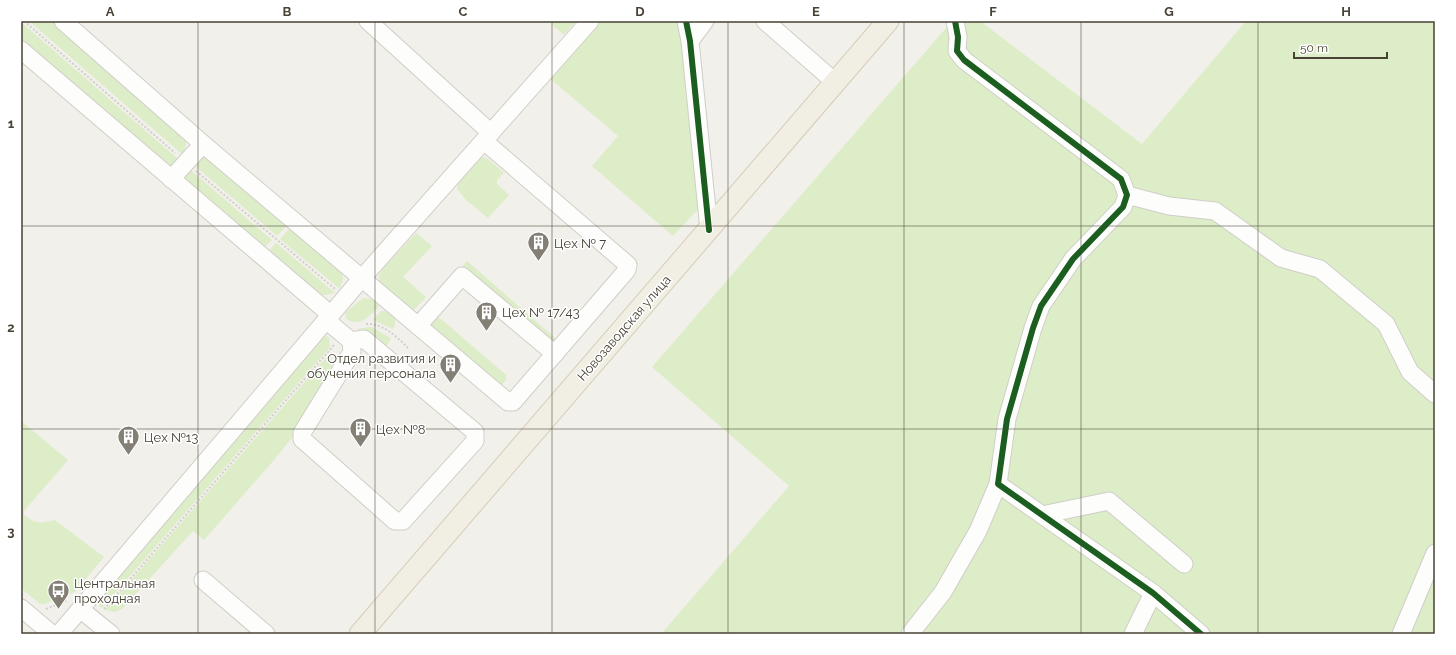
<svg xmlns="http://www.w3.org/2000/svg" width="1456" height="655" font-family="Raleway,sans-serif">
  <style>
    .green { fill: #dcedc8 }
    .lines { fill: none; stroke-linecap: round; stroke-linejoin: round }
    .minor-casing { stroke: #d0cec8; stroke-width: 19 }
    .major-casing { stroke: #d5ceb6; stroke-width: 23 }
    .path { stroke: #d2d0ca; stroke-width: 2; stroke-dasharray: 2 2; stroke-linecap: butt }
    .minor { stroke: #fdfdfc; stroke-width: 17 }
    .major { stroke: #f1eee4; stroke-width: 21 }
    .cycleway-casing { stroke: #fff; stroke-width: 8 }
    .cycleway { stroke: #1b5e20; stroke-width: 6 }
    .grid { fill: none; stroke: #484235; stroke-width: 1; stroke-opacity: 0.55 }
    .labels { text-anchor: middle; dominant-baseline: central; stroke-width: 3; stroke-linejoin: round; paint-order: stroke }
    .poi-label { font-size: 13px; fill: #484235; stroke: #fff; text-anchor: start }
    .street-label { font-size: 13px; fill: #484235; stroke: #fff }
    .neatline { fill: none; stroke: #484235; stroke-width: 1.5 }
    .grid-label { font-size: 13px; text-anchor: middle; font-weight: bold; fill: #484235 }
  </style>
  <rect width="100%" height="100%" fill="#f2f0ea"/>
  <g class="green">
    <polygon points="29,21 53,21 185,135 186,144 183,155"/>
    <polygon points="552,21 576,21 564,35 553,26"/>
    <polygon points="596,21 680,21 701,206 673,236 592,166 618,136 547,76"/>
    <polygon points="952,21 980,21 1142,144 1246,21 1435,21 1435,634 661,634 789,486 652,367"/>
    <polygon points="21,22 179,160 172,166 165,166 21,41"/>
    <polygon points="206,156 289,223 277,236 193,164 202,157"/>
    <polygon points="483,157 488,159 504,173 497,180 497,184 509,195 488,218 466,200 457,189 458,184 481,158"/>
    <polygon points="188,168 272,240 262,250 183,183 182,175"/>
    <polygon points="292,226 341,271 343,278 340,289 280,239"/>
    <polygon points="416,233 432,246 403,277 426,297 412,312 379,283 379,276 382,270"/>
    <polygon points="276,243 335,293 325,295 318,294 266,254"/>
    <polygon points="467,261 554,337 555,340 551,344 459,270"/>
    <path d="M363 298 371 299 379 303 378 308C367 317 363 326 347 320L345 314 347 311Z"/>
    <path d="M381 311C394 311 398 319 393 329L373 320Z"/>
    <polygon points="435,317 441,319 506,375 506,380 499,388 428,325"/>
    <polygon points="371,327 391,338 385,349 382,349 357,329"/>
    <polygon points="327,336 329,338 330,347 102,608 99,606 99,599 323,337"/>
    <polygon points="331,352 332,375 295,434 274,460 204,540 193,531 122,609 115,612 105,610"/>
    <path d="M21 421 68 460 24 511V515C37 525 40 523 55 520L104 557 75 592 45 604H40L21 588Z"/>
  </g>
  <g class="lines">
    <defs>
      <g id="minor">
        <polyline points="63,21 203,144 508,402 513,402 627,270 628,265 484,141"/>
        <polyline points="368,21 491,133"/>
        <polyline points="686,21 690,41 709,230"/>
        <polyline points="765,21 835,82"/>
        <polyline points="955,21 958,37 957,51 964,60 1121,179 1127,195 1123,207 1073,259 1041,306 1033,328 1007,419 998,484 1153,593 1201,634"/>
        <polyline points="690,41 705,21"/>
        <polyline points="21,50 331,315"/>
        <polyline points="171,179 203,144"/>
        <polyline points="1127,195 1169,206 1215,211 1281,258 1320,269 1386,324 1410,372 1435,394"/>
        <polyline points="326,320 351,341 352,352 302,433 302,439 395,521 403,521 475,441 475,432 364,339 351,341"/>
        <polyline points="418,326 462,276 555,354"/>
        <polyline points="1042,515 1109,501 1184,564"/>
        <polyline points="203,580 266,634"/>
        <polyline points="21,608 52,634"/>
        <polyline points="80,609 111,634"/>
        <polyline points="59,634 362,278 590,21"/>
        <polyline points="910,634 943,592 978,531 998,484"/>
        <polyline points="1133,634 1153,593"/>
        <polyline points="1401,634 1435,553"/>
      </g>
      <polyline id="major" points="360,634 888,21"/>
    </defs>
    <use href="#minor" class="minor-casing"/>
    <use href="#major" class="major-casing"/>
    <g class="path">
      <polyline points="24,21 175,153"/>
      <polyline points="196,171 335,289"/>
      <path d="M366 324C383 323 397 337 408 348"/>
      <polyline points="46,609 68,600"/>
      <polyline points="104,609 334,345"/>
    </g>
    <use href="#minor" class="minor"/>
    <use href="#major" class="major"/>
    <defs>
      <g id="cycleway">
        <polyline points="686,21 690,41 709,230"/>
        <polyline points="955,21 958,37 957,51 964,60 1121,179 1127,195 1123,207 1073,259 1041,306 1033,328 1007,419 998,484 1153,593 1201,634"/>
      </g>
    </defs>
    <use href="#cycleway" class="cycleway-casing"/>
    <use href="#cycleway" class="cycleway"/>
  </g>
  <path class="grid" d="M198 21V634M375 21V634M552 21V634M728 21V634M904 21V634M1081 21V634M1258 21V634M21 226H1435M21 429H1435"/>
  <defs>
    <symbol id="building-pin" viewBox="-11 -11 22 30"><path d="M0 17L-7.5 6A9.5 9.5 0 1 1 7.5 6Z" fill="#847f74" stroke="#fff"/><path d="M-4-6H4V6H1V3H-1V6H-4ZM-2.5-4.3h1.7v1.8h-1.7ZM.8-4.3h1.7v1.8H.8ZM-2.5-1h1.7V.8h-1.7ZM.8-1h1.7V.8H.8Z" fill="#fff"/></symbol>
    <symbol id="bus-pin" viewBox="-11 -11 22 30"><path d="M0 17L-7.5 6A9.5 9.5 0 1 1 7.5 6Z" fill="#847f74" stroke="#fff"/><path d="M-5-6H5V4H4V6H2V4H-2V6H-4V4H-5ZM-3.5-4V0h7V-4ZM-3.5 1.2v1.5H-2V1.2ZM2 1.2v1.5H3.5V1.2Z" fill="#fff"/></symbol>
  </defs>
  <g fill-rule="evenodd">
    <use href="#building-pin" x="526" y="230" width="25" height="34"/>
    <use href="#building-pin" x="474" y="300" width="25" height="34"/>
    <use href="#building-pin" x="438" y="352" width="25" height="34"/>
    <use href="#building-pin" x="348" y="416" width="25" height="34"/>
    <use href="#building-pin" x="116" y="424" width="25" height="34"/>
    <use href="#bus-pin" x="46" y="578" width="25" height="34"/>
  </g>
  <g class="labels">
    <g class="poi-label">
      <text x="554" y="243">Цех № 7</text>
      <text x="502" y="312">Цех № 17/43</text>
      <text x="436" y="358" text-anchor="end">Отдел развития и<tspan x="436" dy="15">обучения персонала</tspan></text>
      <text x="376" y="429">Цех №8</text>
      <text x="144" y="437">Цех №13</text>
      <text x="74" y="583">Центральная<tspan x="74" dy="15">проходная</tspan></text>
    </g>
    <g class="street-label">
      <text transform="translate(624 328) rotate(-49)">Новозаводская улица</text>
    </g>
  </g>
  <rect width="1456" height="655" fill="none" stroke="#ffffff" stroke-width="44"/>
  <path d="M1294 52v6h93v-6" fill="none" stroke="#484235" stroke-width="2"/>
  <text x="1300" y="52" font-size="12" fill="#484235" stroke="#ffffff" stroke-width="3" paint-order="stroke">50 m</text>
  <rect x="22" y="22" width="1412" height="611" class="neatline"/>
  <g class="grid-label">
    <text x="110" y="16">A</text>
    <text x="287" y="16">B</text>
    <text x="463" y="16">C</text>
    <text x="640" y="16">D</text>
    <text x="816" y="16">E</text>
    <text x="993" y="16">F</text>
    <text x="1169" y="16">G</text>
    <text x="1346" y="16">H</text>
    <text x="11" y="128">1</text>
    <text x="11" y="332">2</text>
    <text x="11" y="536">3</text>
  </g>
</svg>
